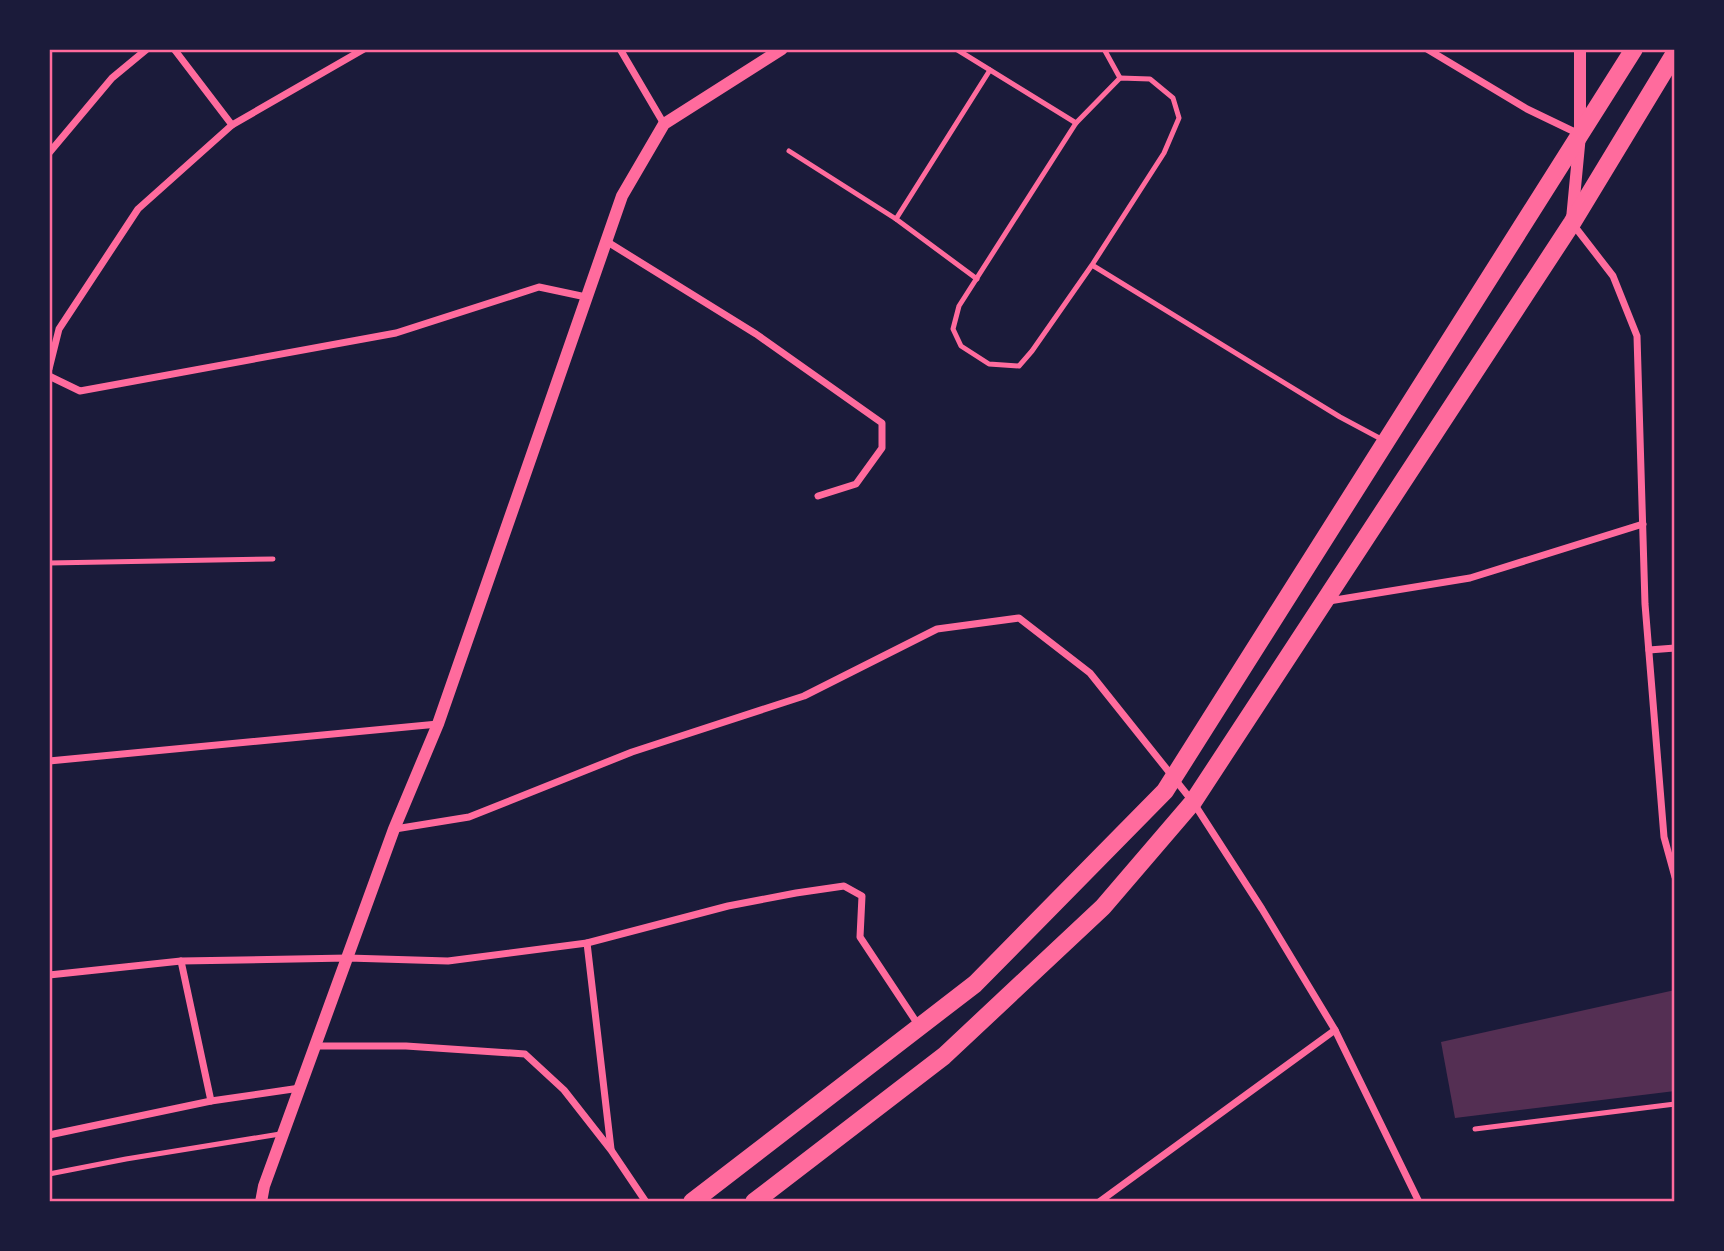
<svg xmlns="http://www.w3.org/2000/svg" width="1724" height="1251" font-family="Quicksand,sans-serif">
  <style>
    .building { fill: #542f53 }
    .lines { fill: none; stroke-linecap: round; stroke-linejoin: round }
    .service { stroke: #ff6b9d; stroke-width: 5 }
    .minor { stroke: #ff6b9d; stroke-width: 7 }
    .tertiary { stroke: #ff6b9d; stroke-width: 12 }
    .primary { stroke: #ff6b9d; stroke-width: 18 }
    .neatline { fill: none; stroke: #ff6b9d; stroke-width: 2.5 }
  </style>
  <rect width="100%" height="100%" fill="#1b1b3a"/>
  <polygon class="building" points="1675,990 1675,1091 1455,1118 1441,1042"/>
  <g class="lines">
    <g class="service">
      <polyline points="956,49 1076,123"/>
      <polyline points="1104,49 1120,78"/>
      <polyline points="789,151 896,219 977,279"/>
      <polyline points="896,219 990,70"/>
      <polyline points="1092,265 1164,153 1179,118 1173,98 1150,79 1120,78 1076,123 959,306 953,329 961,346 989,364 1019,366 1032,351 1092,265 1340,417 1383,440"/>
      <polyline points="49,563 273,559"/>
      <polyline points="1475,1129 1675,1104"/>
      <polyline points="49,1174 126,1159 280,1134"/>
    </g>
    <g class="minor">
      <polyline points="174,49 232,125"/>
      <polyline points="620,49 664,124"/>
      <polyline points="1427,49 1527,109 1579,134"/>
      <polyline points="49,153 112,78 147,49"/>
      <polyline points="1572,223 1613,276 1637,336 1645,604 1664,837 1675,877"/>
      <polyline points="606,241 756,334 882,423 882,448 856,484 818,496"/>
      <polyline points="49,369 59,329 138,209 232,125 364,49"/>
      <polyline points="49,376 80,391 396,333 539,287 586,297"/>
      <polyline points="1329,601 1470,578 1643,524"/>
      <polyline points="1649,650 1675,648"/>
      <polyline points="49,761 438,724"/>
      <polyline points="395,829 469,817 632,752 804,696 937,629 1019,618 1090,673 1193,802 1262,909 1335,1030 1419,1202"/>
      <polyline points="587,943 611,1149"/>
      <polyline points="181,961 211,1101"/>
      <polyline points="49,975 181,961 348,958 448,961 587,943 728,906 796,893 844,886 862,896 860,937 919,1026"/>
      <polyline points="315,1046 406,1046 525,1054 564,1090 611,1150 646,1202"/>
      <polyline points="49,1135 211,1101 300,1088"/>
      <polyline points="1099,1202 1335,1030"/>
    </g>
    <g class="tertiary">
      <polyline points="1572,219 1580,135 1580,49"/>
      <polyline points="261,1202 264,1186 394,829 438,724 622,196 664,124 782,49"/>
    </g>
    <g class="primary">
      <polyline points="692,1202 975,984 1165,791 1634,49"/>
      <polyline points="754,1202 944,1056 1103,907 1193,802 1572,223 1675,53"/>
    </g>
  </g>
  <rect width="1724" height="1251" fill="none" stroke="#1b1b3a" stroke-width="102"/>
  <rect x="51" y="51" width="1622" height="1149" class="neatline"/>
</svg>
